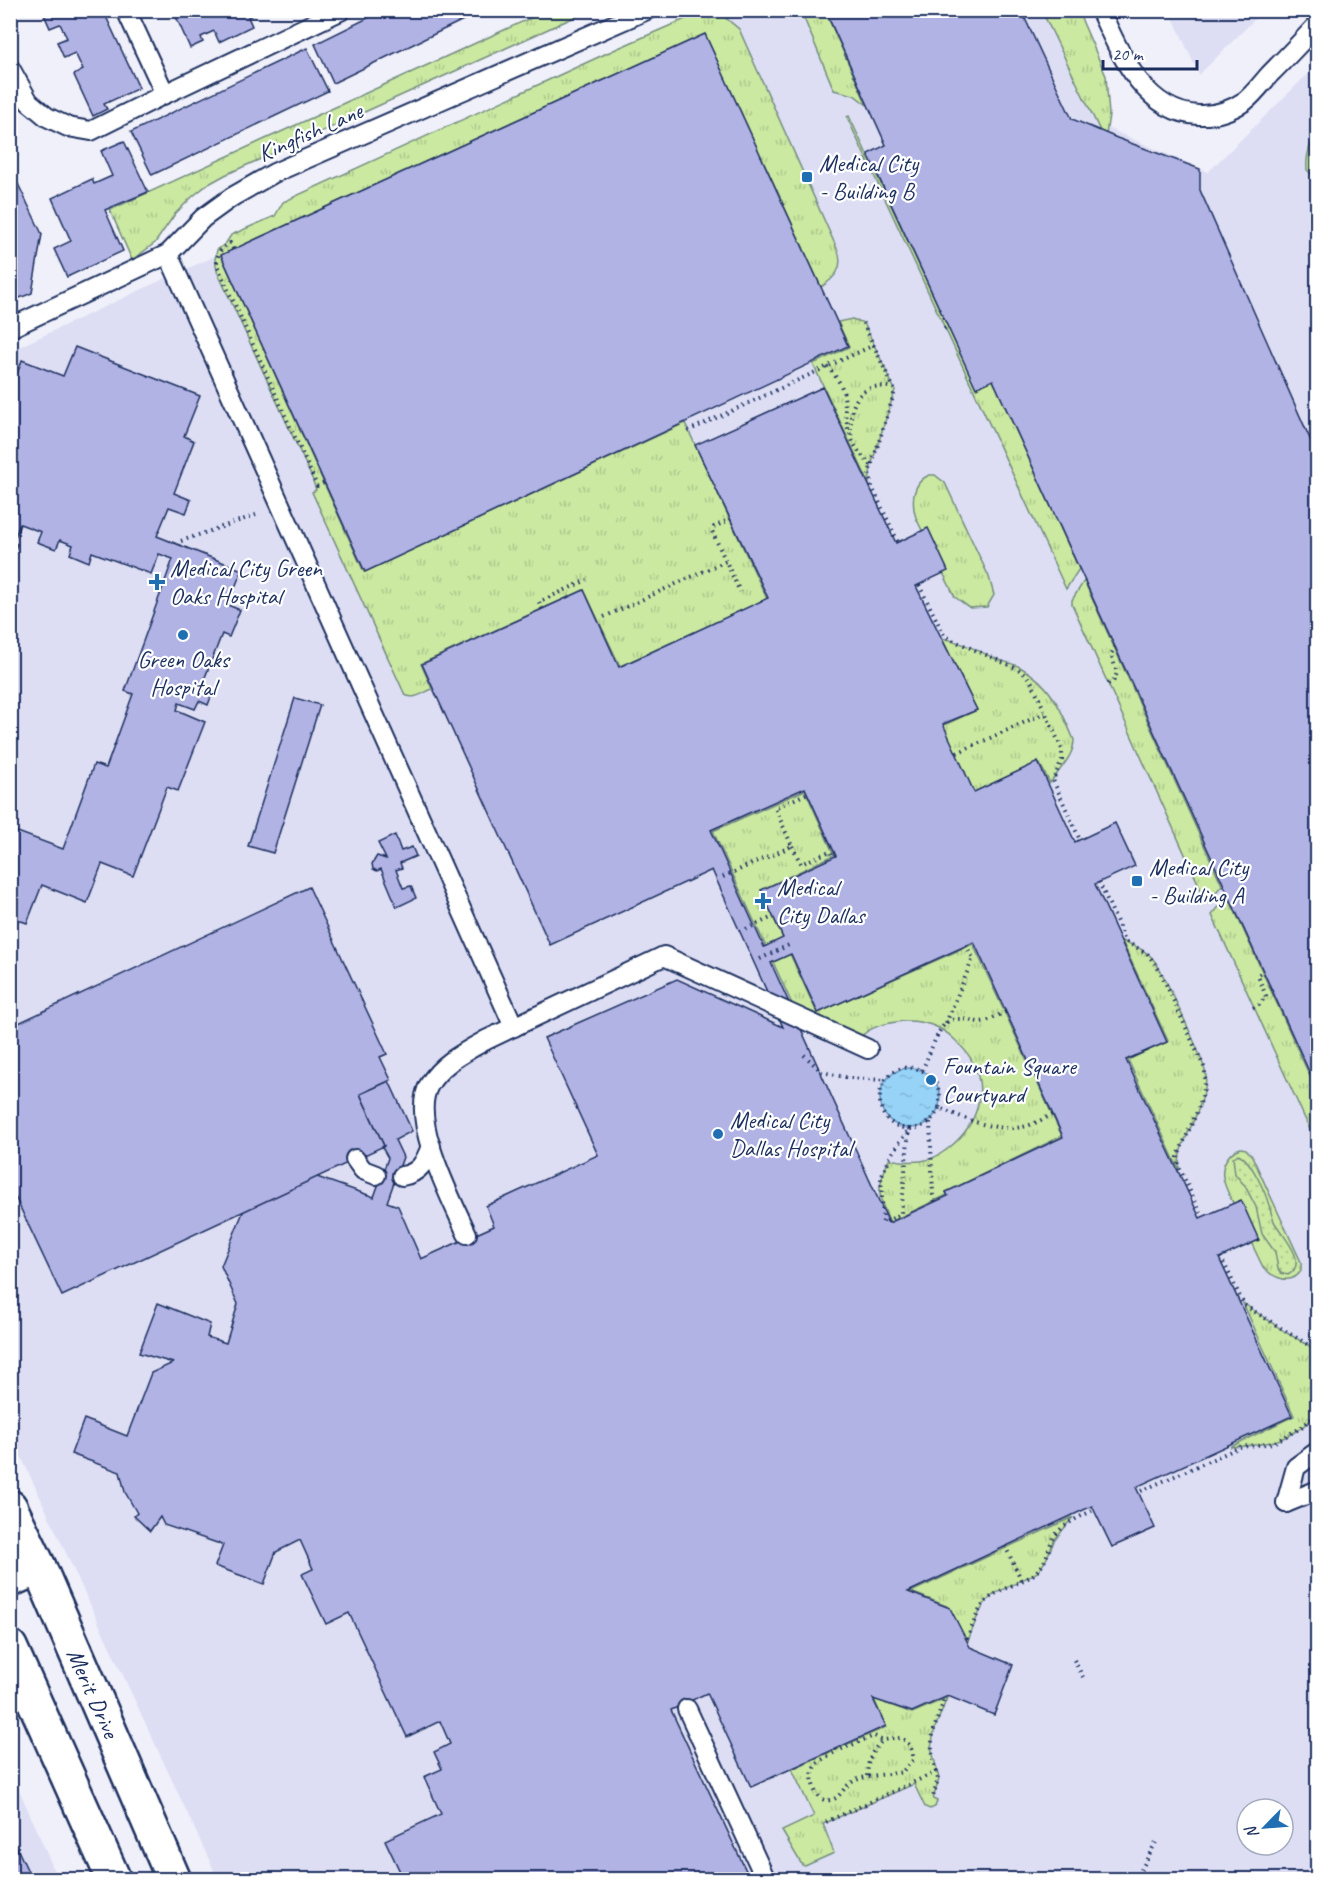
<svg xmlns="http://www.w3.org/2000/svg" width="1328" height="1890" font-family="Caveat,sans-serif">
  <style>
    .built { fill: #dddef4; fill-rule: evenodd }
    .grass { fill: url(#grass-tufts); stroke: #738c80; stroke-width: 1.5 }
    .garden { fill: url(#garden-dots); stroke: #738c80; stroke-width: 1.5 }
    .water { fill: url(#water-ripples); stroke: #6591ba; stroke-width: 1.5 }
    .building { fill: #b2b3e5; stroke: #1b2f5e; stroke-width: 1.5; fill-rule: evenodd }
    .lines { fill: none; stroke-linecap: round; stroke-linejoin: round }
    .lane-casing { stroke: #1b2f5e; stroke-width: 22 }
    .secondary-casing { stroke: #1b2f5e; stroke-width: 38 }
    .path { stroke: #1b2f5e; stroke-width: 4; stroke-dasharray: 1.5 4.5; stroke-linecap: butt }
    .lane { stroke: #fff; stroke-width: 18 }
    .secondary { stroke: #fff; stroke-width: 33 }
    .poi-dot { fill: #1f6fb2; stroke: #fff; stroke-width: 2 }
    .labels { text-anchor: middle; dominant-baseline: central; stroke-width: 4.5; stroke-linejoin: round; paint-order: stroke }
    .street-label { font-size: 24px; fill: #1b2f5e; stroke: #fff }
    .poi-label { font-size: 24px; fill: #1b2f5e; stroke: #fff; text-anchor: start }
  </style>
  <defs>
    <pattern id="grass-tufts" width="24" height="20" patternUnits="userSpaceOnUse" patternTransform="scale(1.5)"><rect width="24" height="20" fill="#cbe9a1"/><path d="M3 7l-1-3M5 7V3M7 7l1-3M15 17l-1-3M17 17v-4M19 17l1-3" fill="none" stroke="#aec88d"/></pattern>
    <pattern id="garden-dots" width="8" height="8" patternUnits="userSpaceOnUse" patternTransform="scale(1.5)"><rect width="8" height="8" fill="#cbe9a1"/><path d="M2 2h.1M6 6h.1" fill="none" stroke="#aec88d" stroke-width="1.8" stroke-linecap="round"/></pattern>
    <pattern id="water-ripples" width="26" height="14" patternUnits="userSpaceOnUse" patternTransform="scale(1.5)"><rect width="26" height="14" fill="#96d3f7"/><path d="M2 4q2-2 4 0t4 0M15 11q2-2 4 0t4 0" fill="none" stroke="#81b5d6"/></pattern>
  </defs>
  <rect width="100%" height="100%" fill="#f0f0fa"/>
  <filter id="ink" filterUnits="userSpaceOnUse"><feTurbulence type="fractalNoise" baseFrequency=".0167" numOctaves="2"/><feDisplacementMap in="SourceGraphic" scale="12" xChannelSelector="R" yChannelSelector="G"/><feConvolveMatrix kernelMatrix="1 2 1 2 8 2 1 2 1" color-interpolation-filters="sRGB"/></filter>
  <g filter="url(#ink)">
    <g class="built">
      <path d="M727 11H1049L1101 125 1208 172 1317 65V1879H218L11 1435 10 351 168 277 270 232ZM1247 1809H1283V1845H1247Z"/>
      <polygon points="1170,11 1263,11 1199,75"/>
      <polygon points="11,1771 58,1879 11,1879"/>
    </g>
    <g class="grass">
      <polygon points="548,10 588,11 225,175 207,185 192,197 175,214 155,243 132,260 110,210"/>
      <polygon points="801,11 825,11 867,105 854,95 834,90"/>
      <polygon points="1042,11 1078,11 1106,76 1109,115 1105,141"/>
      <path d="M712 12 722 15 739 29 838 251C844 268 835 278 821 287L705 34 221 255 364 572 685 423 767 599 620 666 584 590 421 664 432 689C423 693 414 700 405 695L312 492 316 490 312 478 217 271 215 259 217 250 226 243 231 235 275 216 283 202 616 49 699 13Z"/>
      <polygon points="849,116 976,387 993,380 1079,569 1066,589 847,117"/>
      <path d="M1317 134V176L1315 177 1307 170C1306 155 1309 146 1317 134Z"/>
      <polygon points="852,319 864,323 895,390 871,466 869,483 813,364 849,347 838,322"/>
      <path d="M929 475H935L945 483 989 577 994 595 987 607 970 608 955 597 916 518C911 502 912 483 929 475Z"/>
      <polygon points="1084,581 1222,885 1207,903 1072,604 1072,600"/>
      <path d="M942 638C961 642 977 650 994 658 1002 662 1013 663 1020 667 1051 684 1061 709 1074 740 1074 756 1059 770 1050 783L1040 764 973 795 942 726 977 710Z"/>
      <path d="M805 790 834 855 761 890 817 1013 973 944 1062 1136 946 1192 947 1195 890 1222C876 1192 877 1190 889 1159 903 1162 917 1163 930 1159 938 1156 944 1152 950 1147 976 1126 989 1092 972 1061 968 1052 961 1046 954 1039 941 1026 922 1020 904 1021 890 1023 871 1025 861 1037L793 1006 713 831Z"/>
      <polygon points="1228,896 1317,1092 1317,1145 1212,915"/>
      <path d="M1122 941C1133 945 1146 950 1153 959 1163 971 1207 1065 1206 1077 1206 1099 1190 1127 1182 1147 1179 1154 1179 1162 1179 1170L1128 1060 1168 1041Z"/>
      <path d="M1241 1148 1246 1149 1252 1156 1301 1262V1271C1291 1286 1273 1278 1263 1267 1253 1247 1244 1227 1235 1207 1231 1198 1224 1187 1223 1177 1221 1164 1229 1151 1241 1148Z"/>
      <path d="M1243 1303 1287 1333 1317 1350V1414C1290 1442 1267 1445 1230 1447L1294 1416Z"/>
      <polygon points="1073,1517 1054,1541 1046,1560 1038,1572 994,1594 985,1603 978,1615 966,1646 947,1606 911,1592"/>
      <polygon points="947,1698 935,1728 931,1747 939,1778 933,1799 937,1801 935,1807 930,1809 925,1807 914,1784 823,1824 834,1853 805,1866 802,1865 782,1831 814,1816 792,1769 886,1727 874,1699 912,1713"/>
    </g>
    <path class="garden" d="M1238 1154C1251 1159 1265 1192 1269 1205 1271 1211 1272 1218 1275 1223 1282 1235 1310 1263 1288 1275L1281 1273 1278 1269 1275 1252 1262 1234 1256 1207 1245 1186 1235 1174 1233 1158Z"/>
    <circle class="water" cx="910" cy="1098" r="30"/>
    <g class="building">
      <polygon points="47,10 103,10 139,88 104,104 107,109 93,116 74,75 83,70 75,53 64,58 57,42 67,38 60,24 50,28 43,12"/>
      <polygon points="173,10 263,10 248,17 252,26 219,42 214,31 201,37 203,42 190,48"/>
      <polygon points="384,10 484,10 333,83 315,44"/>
      <polygon points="825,10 1021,10 1072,119 1117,138 1200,169 1200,190 1318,457 1318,1091 993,380 976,388 868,154 886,145"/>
      <polygon points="705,34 848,346 365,572 221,255"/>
      <polygon points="307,48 328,91 152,175 131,132"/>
      <polygon points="124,141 148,192 105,210 123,251 67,277 54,249 71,241 52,198 92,179 94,184 112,176 101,151"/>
      <polygon points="10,167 42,234 32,293 10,302"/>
      <polygon points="75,347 200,396 184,436 194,441 174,493 191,500 186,513 169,507 157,536 242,570 228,605 240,610 229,637 222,634 200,690 212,694 208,705 199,701 195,709 179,703 177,710 205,722 178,791 167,787 133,876 102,864 87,903 42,885 27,923 10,917 10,829 63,849 94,764 106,768 133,694 125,691 173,559 159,554 151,574 92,552 89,562 70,554 73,545 60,540 56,549 37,542 41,532 20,524 13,542 17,544 10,563 10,382 14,383 22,360 63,376"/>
      <path d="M823 387 896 543 928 528 948 571 916 586 977 710 943 724 974 792 1038 762 1075 842 1115 823 1135 866 1095 884 1167 1042 1126 1060 1200 1218 1241 1200 1259 1240 1219 1258 1292 1416 1136 1487 1155 1528 1112 1547 1092 1506 908 1592 950 1608 970 1647 1013 1665 994 1715 948 1696 912 1712 873 1699 886 1726 751 1787 707 1693 671 1710 748 1875 737 1880H404L385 1840 441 1814 424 1777 442 1769 434 1752 450 1744 440 1721 407 1737 349 1613 326 1624 302 1574 313 1569 300 1540 276 1552 264 1584 215 1566 223 1545 164 1525 160 1517 150 1531 134 1516 137 1513 125 1492 120 1472 71 1454 84 1419 127 1436 151 1373 173 1363 139 1353 158 1303 210 1324 207 1337 226 1343 238 1304 221 1266 250 1195 300 1171 374 1197 388 1158 382 1147 384 1146 360 1094 389 1081 412 1131 395 1140 403 1157 387 1202 398 1206 421 1259 494 1226 486 1206 598 1155 544 1038 677 979 783 1027 712 870 550 945 422 664 584 590 619 667 768 598 695 445ZM805 788 836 856 761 890 783 938 764 947 711 830ZM974 942 1063 1137 946 1192 948 1196 889 1223 771 963 791 954 818 1013Z"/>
      <polygon points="295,698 320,705 273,853 248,846"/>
      <polygon points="395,835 401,851 412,847 416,856 400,863 402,868 396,870 403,888 411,886 416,898 397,907 381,869 377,871 373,869 372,864 377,856 386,859 378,843"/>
      <polygon points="309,887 387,1054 380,1057 391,1080 360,1094 384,1146 62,1296 10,1186 10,1027"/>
      <polygon points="10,1833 32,1880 10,1880"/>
    </g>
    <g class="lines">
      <defs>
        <g id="lane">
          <polyline points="126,10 165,94 342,10"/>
          <path d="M1100 10C1120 53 1144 112 1198 115 1215 116 1230 111 1245 101 1254 94 1262 83 1270 74 1286 58 1302 41 1318 24"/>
          <polyline points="10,68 29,102 47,117 68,127 91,131 165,94"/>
          <polyline points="168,254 514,1027"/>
          <polyline points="10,328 168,254 203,218 232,197 274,173 647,10"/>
          <polyline points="355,1159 363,1170 376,1175"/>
          <path d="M402 1176C420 1173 425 1162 431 1146"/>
          <path d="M467 1234C452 1200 409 1120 429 1085 441 1064 466 1051 486 1040L664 956 868 1049"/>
          <polyline points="1286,1503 1296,1467 1318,1451"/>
          <polyline points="1286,1503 1318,1490"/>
          <polyline points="687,1709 766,1880"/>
        </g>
        <g id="secondary">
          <polyline points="10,1507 39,1567 174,1880"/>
          <polyline points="10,1580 39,1567"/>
          <polyline points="10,1647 114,1880"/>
        </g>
      </defs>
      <use href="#lane" class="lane-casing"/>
      <use href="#secondary" class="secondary-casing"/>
      <g class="path">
        <path d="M233 249 230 243C220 248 217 255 217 265L317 486 324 483"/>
        <polyline points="863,323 895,391 869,473 872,487 898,542"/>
        <polyline points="944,329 948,325"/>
        <path d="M827 367C855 395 838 404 850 434"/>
        <polyline points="688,431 874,345"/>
        <path d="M871 465C864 458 857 451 853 442 851 438 851 433 851 428 849 400 863 381 893 388"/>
        <polyline points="731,519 714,527 712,531 740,592"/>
        <polyline points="181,541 256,515"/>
        <polyline points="919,585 944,635 950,639 1018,669 1027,676 1032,683 1062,749 1062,760 1053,780 1080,840"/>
        <polyline points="542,609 539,602 587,580"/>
        <polyline points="604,617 726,561"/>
        <polyline points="1108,684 1114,680 1117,673 1111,654 1115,647"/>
        <polyline points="957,753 1045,713"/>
        <polyline points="792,846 801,864 830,851 833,857"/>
        <polyline points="723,877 792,846 775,808 808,793"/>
        <path d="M1099 882 1126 942 1147 953 1160 971 1204 1067C1211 1093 1186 1132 1178 1157L1179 1167 1202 1217"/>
        <polyline points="746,929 773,917"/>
        <polyline points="760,959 791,944"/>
        <polyline points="1253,1008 1259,1005 1266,996 1258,976 1262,970"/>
        <polyline points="946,1023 973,958 966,945"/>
        <polyline points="804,1055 822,1072 850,1078 885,1080"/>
        <path d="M922 1070C928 1059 937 1030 946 1023 957 1015 968 1021 979 1022 988 1022 998 1015 1006 1012"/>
        <path d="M939 1108C933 1121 924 1128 909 1129L892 1153 881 1177 883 1223 901 1214 909 1129C898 1128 888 1123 883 1113 879 1104 879 1094 882 1086 897 1051 948 1070 939 1108 964 1118 994 1132 1022 1127 1033 1125 1043 1119 1053 1114"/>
        <polyline points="930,1122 933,1195 935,1202"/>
        <polyline points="1221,1257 1244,1305 1318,1351"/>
        <polyline points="1141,1491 1240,1447 1273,1443 1299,1429 1318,1413"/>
        <polyline points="1005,1546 1022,1581"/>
        <path d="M967 1639C980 1608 980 1599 1013 1585 1021 1581 1031 1578 1037 1571 1045 1564 1047 1555 1050 1546 1056 1527 1075 1519 1092 1511"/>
        <polyline points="1074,1660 1083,1677"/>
        <path d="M836 1749 837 1751C829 1756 818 1760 814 1768 809 1779 815 1803 830 1800 839 1799 842 1790 848 1785 863 1773 885 1776 902 1772L913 1760C913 1750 909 1739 898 1738 893 1737 888 1740 883 1740 880 1739 877 1737 874 1736L837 1751"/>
        <path d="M936 1772C927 1741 934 1729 944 1700"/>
        <path d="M867 1776C868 1760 871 1751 883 1740"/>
        <polyline points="826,1822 936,1772 938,1779 933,1797"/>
        <polyline points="1141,1870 1157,1840"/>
      </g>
      <use href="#lane" class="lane"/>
      <use href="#secondary" class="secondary"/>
    </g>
  </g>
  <g class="poi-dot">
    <rect x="801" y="171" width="12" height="12" rx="3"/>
    <path d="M154 573h6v6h6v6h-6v6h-6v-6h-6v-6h6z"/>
    <circle cx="183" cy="635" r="6"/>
    <rect x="1131" y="875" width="12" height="12" rx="3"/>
    <path d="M760 892h6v6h6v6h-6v6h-6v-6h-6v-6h6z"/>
    <circle cx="931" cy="1080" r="6"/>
    <circle cx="718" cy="1134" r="6"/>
  </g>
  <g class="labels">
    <g class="street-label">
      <text transform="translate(310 132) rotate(-24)">Kingfish Lane</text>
      <text transform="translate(93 1693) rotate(66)">Merit Drive</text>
    </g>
    <g class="poi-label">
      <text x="819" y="163">Medical City<tspan x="819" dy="28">- Building B</tspan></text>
      <text x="170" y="568">Medical City Green<tspan x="170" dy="28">Oaks Hospital</tspan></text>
      <text x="183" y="659" text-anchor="middle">Green Oaks<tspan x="183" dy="28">Hospital</tspan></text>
      <text x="1149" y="867">Medical City<tspan x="1149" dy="28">- Building A</tspan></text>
      <text x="777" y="887">Medical<tspan x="777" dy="28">City Dallas</tspan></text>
      <text x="943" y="1066">Fountain Square<tspan x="943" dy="28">Courtyard</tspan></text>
      <text x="730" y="1120">Medical City<tspan x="730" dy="28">Dallas Hospital</tspan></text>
    </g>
  </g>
  <rect width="1328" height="1890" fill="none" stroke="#fff" stroke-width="36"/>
  <rect x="18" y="18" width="1292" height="1854" fill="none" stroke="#1b2f5e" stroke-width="2" filter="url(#ink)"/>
  <g transform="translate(1265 1827) rotate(245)"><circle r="28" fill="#ffffff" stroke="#a4acbf" stroke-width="1.5"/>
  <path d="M0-4.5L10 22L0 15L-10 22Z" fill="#1f6fb2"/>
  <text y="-9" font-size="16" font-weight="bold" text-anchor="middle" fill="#1b2f5e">N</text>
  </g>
  <path d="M1103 60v9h94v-9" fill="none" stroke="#1b2f5e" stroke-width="3"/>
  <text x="1112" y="60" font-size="18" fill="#1b2f5e" stroke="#ffffff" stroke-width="4.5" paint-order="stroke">20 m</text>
</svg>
